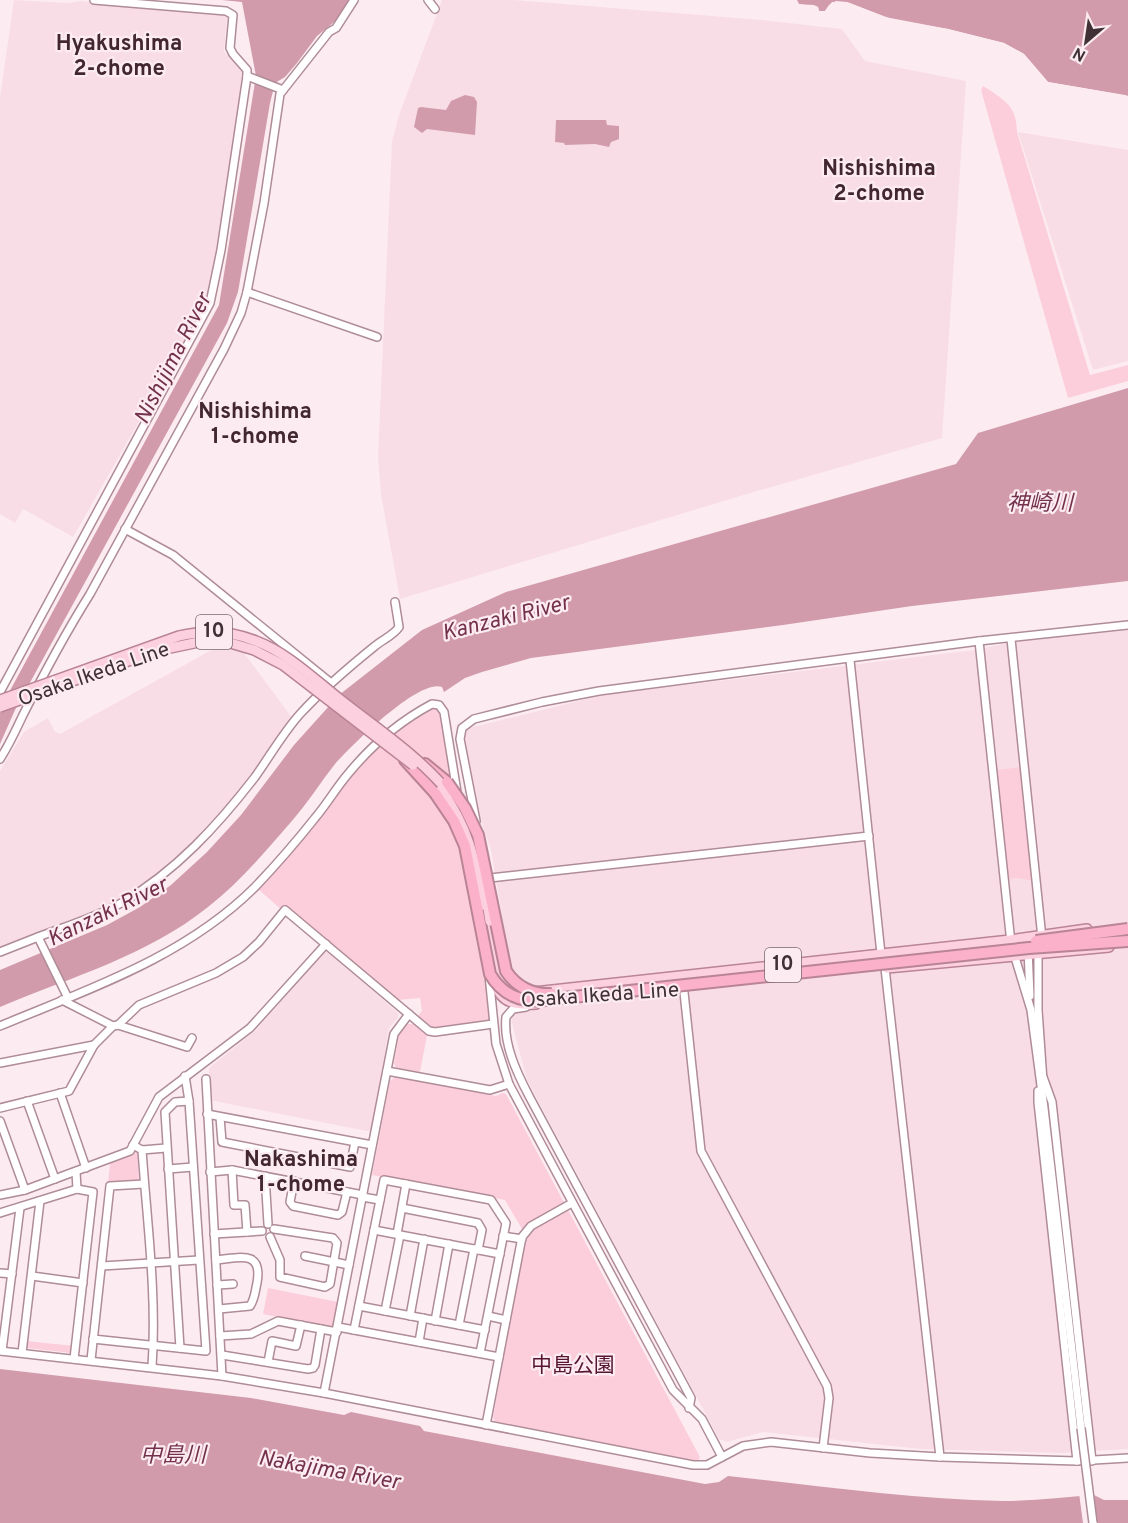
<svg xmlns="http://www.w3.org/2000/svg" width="1128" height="1523" font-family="Overpass,'Noto Sans JP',sans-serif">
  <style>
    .built { fill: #f9dde6 }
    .green { fill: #fccedc }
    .water { fill: #d19bac }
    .pier { fill: #fcecf1 }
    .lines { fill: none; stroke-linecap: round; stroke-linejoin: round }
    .minor-casing { stroke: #af8c97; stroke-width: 10 }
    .major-casing { stroke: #b98495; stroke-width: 12 }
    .highway-casing { stroke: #b98495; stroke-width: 14 }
    .minor { stroke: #fff; stroke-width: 7 }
    .major { stroke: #fcd0df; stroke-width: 9 }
    .highway { stroke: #fab1c9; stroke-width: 10 }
    .minor-bridge-casing { stroke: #af8c97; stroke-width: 10; stroke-linecap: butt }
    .major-bridge-casing { stroke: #b98495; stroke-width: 12; stroke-linecap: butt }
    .highway-bridge-casing { stroke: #b98495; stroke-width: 14; stroke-linecap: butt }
    .minor-bridge { stroke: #fff; stroke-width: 7 }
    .major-bridge { stroke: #fcd0df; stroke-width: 9 }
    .highway-bridge { stroke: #fab1c9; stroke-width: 10 }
    .labels { text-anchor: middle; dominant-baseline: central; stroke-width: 4.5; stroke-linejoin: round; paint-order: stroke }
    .shield { fill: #fcecf1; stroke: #78696d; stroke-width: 1.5 }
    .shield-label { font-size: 20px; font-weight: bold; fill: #3f3135 }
    .street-label { font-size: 21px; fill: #3f3135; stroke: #fcecf1 }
    .park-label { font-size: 21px; fill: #561632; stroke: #fcecf1 }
    .neighbourhood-label { font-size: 22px; font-weight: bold; fill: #422630; stroke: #fcecf1 }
    .water-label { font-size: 22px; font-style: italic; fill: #73314b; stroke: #fcecf1 }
  </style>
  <rect width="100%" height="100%" fill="#fcecf1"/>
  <g class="built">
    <polygon points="14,0 68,3 80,1 227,14 224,52 242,69 245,77 211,290 202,311 73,537 23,509 15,523 0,514 0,97"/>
    <polygon points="442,0 514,0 762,20 842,29 865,61 966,81 942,438 747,494 400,599 381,495 378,457 392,141 399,115"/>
    <polygon points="1018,132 1128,150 1128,361 1093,370"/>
    <polygon points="1128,630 1128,1449 1061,1453 920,1449 763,1432 727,1442 719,1439 527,1080 512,1023 510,964 491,850 480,818 464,734 469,728 603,695 974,650 1018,641"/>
    <polygon points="233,638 293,719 234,796 177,860 127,895 97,911 0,949 0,771 24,732 48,718 55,732 60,734"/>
    <polygon points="328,952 398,1013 398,1018 389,1028 372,1132 209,1100 209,1068 255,1031 324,953"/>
  </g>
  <g class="green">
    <path d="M983 86C1003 99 1017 105 1017 132L1090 375 1128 365V381L1068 398 981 90Z"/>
    <polygon points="433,707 441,712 489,1003 490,1019 487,1021 431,1029 417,1017 422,1011 420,998 398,1000 285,907 282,910 258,889 320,818 343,786 369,757 407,724"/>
    <polygon points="1022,767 1034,881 1018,878 1006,879 995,770"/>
    <polygon points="407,1024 415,1024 427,1035 420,1072 396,1068 394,1063 399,1035"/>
    <polygon points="395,1077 496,1096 503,1093 506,1094 700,1457 698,1461 495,1422 493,1417 526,1236 505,1200 372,1175 390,1081"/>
    <polygon points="137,1150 139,1182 108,1184 110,1163 132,1155"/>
    <polygon points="268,1288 338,1302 333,1328 263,1314"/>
    <polygon points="26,1341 74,1346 71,1353 28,1348 25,1346"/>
  </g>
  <g class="water">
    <polygon points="222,0 349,0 339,18 317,36 297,63 285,77 275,83 270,103 238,292 227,323 15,710 0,744 0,709 219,305 256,76 242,2"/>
    <polygon points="797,0 1128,0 1128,96 1048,82 1024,54 1004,43 948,29 885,17 847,2 832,2 825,11 819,11 818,7 799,4"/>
    <polygon points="465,95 474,97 477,102 475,135 427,129 422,133 414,127 418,108 421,107 446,110 451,101"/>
    <polygon points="556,120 606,120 607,125 619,126 619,139 611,142 609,147 595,144 565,145 564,143 555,142"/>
    <path d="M1128 388V581L912 606 783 625 531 658 482 672 465 678 444 692 442 687C419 678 351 746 335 764 320 783 307 804 291 822 265 852 239 883 208 907 147 956 71 977 0 1007V970L107 925 140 907 171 885 207 852 241 815 294 745 339 695 422 630 506 592 956 464 978 433Z"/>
    <path d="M0 1369 251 1398 344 1415 351 1412 420 1426 424 1431 705 1484 719 1482 728 1476C820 1486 911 1499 1003 1501 1034 1501 1064 1497 1094 1495L1104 1500H1128V1523H0Z"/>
  </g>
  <g class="pier">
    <polygon points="836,1 847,2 894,20 948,29 1004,43 1024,54 1048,82 1125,95 1128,96 1128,99 1046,85 1022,57 1003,46 947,32 884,20 846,5 834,4 824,14 818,13 816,9 813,8 798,7 795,4 814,5 818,7 819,11 825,11 829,5"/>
    <polygon points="1094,1492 1097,1523 1083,1523 1079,1493"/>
  </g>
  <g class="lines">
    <defs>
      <g id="minor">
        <polyline points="428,0 435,9"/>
        <polyline points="247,76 283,90"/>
        <polyline points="247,292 377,337"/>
        <polyline points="125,529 173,555 331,683"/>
        <polyline points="1011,639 1042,938"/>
        <polyline points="979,641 1011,943"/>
        <polyline points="850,660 881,954 885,968 940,1457"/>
        <polyline points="0,692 210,303 221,250 247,76 247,70 233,54 230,48 233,15 226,11 94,0"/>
        <path d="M0 759C9 745 15 732 22 717 43 675 65 634 90 594L224 349 241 313 247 292 264 203 280 94 329 32 336 28 354 0"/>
        <polyline points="476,821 460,739 462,728 474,719 542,702 599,691 979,641 1128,625"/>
        <polyline points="490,878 869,836"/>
        <path d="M38 937C67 926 97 917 123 902 176 871 218 825 255 777 270 756 283 733 300 714 323 689 349 667 375 646 383 639 393 636 399 627L395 602"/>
        <polyline points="1028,950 1030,996"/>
        <polyline points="0,952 38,937 68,998"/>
        <polyline points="1038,952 1038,1010 1043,1081"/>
        <polyline points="1014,954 1031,1010 1044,1108 1081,1428"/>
        <polyline points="489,975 496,1044 509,1084 673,1390 702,1419 722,1457"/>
        <polyline points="683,983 701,1151 827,1386 829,1398 823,1448"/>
        <polyline points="62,1000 113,1026 118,1025 187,1047 192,1038"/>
        <path d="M526 1007 513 1009 506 1017C503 1044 517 1073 529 1096L691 1398 689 1408"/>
        <polyline points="118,1025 139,1005 216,973 243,957 259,942 285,910 429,1031 435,1032 493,1024"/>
        <path d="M0 1026C89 989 185 957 255 887 276 865 296 842 315 818 327 804 336 788 348 774 371 746 400 721 432 704L439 705 444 712 457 792"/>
        <polyline points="0,1063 94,1045"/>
        <polyline points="387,1071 490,1090 509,1084"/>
        <polyline points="1043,1077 1052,1102 1092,1461"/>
        <polyline points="206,1079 222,1376"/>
        <polyline points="1038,1091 1038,1102 1077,1461"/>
        <polyline points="60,1093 86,1168"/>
        <polyline points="27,1101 55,1179"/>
        <polyline points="0,1108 69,1091 94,1045 113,1026"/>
        <polyline points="207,1114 372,1145"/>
        <polyline points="220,1117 222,1142 350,1167 355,1142"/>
        <polyline points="0,1121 25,1190"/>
        <path d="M133 1145 142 1150C147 1222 157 1295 152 1367"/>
        <polyline points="142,1150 166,1148"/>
        <polyline points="168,1169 193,1167"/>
        <polyline points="232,1170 234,1205 245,1205 247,1232"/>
        <polyline points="76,1172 77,1189"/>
        <polyline points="210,1172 232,1170 363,1195"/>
        <polyline points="265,1176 268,1224"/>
        <polyline points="294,1181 290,1202 293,1206 338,1215 342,1212 347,1192"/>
        <polyline points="0,1195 25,1190 130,1151 159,1097 250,1028 326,944"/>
        <polyline points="362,1197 380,1200"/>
        <polyline points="402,1208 478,1223 482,1230 478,1250"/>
        <polyline points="0,1213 77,1189 93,1192 74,1359"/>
        <polyline points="374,1230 500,1254"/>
        <polyline points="214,1234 262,1231"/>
        <polyline points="397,1234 406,1184"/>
        <polyline points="503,1236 522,1239"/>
        <polyline points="270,1237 280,1260 280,1277 325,1287 330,1284 337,1243 333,1238 274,1229"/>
        <polyline points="305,1256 349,1265"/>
        <path d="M216 1260C239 1258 263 1249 257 1283 255 1291 255 1299 250 1306L219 1309"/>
        <polyline points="102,1266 199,1260"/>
        <polyline points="0,1273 12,1274"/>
        <polyline points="32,1276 83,1283"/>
        <polyline points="217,1285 233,1284"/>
        <polyline points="359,1306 485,1330"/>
        <polyline points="385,1311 400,1235"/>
        <polyline points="410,1316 424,1239"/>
        <polyline points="488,1316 506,1320"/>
        <polyline points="435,1321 449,1244"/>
        <polyline points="459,1325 474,1249"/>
        <polyline points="338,1327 499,1357"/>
        <polyline points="354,1330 384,1180 491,1200 506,1223 480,1353"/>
        <polyline points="220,1336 251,1334 278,1321 337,1332"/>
        <polyline points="93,1339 206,1351 189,1101 185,1076"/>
        <polyline points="419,1342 423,1318"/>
        <polyline points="180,1348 165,1112 175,1102 189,1101"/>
        <polyline points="0,1351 222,1376 324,1393 693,1465 707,1465 743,1446 771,1442 870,1453 940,1457 1077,1461 1128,1458"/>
        <polyline points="2,1351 20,1208"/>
        <polyline points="22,1353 40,1201"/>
        <polyline points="222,1355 308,1369 313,1368 315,1365 321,1329"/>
        <polyline points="91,1360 110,1186 144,1184"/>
        <polyline points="268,1362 272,1341 296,1346 301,1325"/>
        <polyline points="324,1393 394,1034 409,1014"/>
        <polyline points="486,1425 522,1237 531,1226 572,1203"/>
      </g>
      <g id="major">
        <polyline points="490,921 501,981 512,989 525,993 1010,940 1087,929"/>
        <polyline points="887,968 1109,947"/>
        <path d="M495 983C501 1004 517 1005 536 1004"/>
      </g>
      <g id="highway">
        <polyline points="405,760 435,793"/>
        <polyline points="425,764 447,782"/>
      </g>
    </defs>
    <use href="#minor" class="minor-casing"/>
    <use href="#major" class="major-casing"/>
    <use href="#highway" class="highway-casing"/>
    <use href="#minor" class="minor"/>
    <use href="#major" class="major"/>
    <use href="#highway" class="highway"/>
    <defs>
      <polyline id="minor-bridge" points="1081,1428 1093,1523"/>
      <g id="major-bridge">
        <path d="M0 700 179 636C205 630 231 631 256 641 288 653 315 680 342 701 379 730 420 757 450 794"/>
        <polyline points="0,707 156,651 199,642 227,642 254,650 283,665 413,765"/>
        <path d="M441 790C468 825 476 863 483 905"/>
        <polyline points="486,896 490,921"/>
      </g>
      <g id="highway-bridge">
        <path d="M447 782 465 808 478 835 506 971C516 987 533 995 552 994"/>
        <path d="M435 793 454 821 465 846 490 974C502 995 522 1003 545 1000L1029 948 1128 941"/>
        <polyline points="1036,941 1128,929"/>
      </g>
    </defs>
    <use href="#minor-bridge" class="minor-bridge-casing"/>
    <use href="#major-bridge" class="major-bridge-casing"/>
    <use href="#highway-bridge" class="highway-bridge-casing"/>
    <use href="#minor-bridge" class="minor-bridge"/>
    <use href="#major-bridge" class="major-bridge"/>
    <use href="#highway-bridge" class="highway-bridge"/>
  </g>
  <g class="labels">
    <g class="shield">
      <rect x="196" y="615" width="36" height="34" rx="4.5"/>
      <rect x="765" y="948" width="36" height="34" rx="4.5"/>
    </g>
    <g class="shield-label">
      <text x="214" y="632">10</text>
      <text x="783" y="965">10</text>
    </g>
    <g class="street-label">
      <text transform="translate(94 675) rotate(-19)">Osaka Ikeda Line</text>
      <text transform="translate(600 996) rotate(-4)">Osaka Ikeda Line</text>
    </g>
    <g class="park-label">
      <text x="573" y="1366">中島公園</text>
    </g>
    <g class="neighbourhood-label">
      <text x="119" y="44">Hyakushima<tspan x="119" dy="25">2-chome</tspan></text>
      <text x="879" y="169">Nishishima<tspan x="879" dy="25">2-chome</tspan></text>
      <text x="255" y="412">Nishishima<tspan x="255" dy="25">1-chome</tspan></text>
      <text x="301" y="1160">Nakashima<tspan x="301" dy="25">1-chome</tspan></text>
    </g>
    <g class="water-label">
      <text transform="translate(174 359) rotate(-63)">Nishijima River</text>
      <text x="1040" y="504">神崎川</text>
      <text transform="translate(506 619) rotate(-14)">Kanzaki River</text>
      <text transform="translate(108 913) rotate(-26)">Kanzaki River</text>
      <text x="173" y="1456">中島川</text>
      <text transform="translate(329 1471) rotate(10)">Nakajima River</text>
    </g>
  </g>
  <g transform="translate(1086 42) rotate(209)" stroke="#fcecf1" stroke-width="4.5" paint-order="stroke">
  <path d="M0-4.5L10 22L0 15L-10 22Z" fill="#3f3135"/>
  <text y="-9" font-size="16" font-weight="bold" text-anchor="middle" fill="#3f3135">N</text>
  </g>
</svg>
